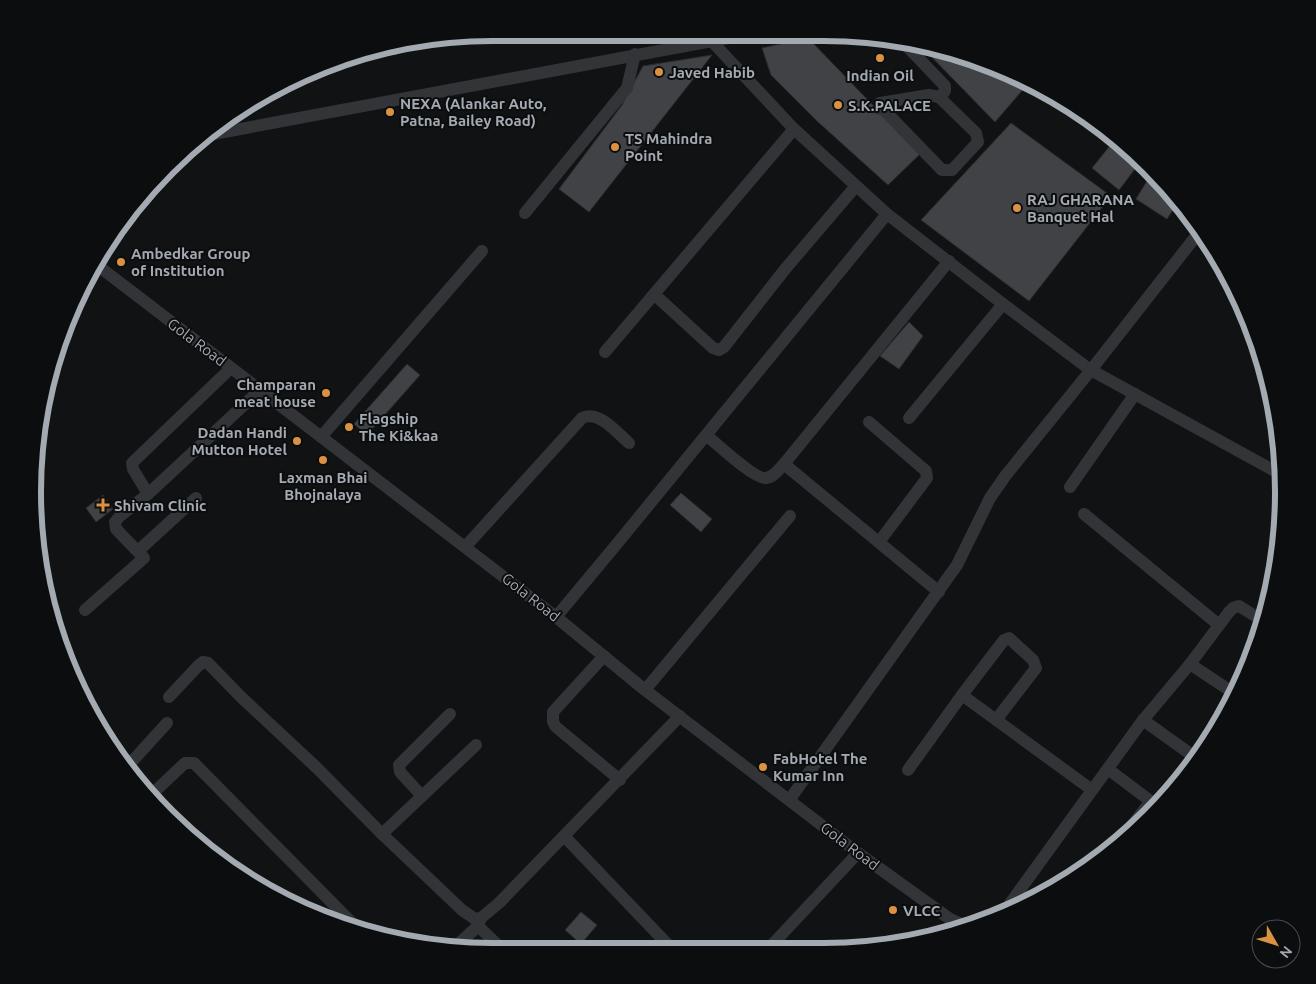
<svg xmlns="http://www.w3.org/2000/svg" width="1316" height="984" font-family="Ubuntu,sans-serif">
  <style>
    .building { fill: #414246; stroke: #2c2c2e }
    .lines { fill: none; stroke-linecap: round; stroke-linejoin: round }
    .minor { stroke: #333437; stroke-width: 12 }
    .highway { stroke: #606368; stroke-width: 19 }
    .poi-dot { fill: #da9242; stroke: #0c0d0e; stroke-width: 2 }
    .labels { text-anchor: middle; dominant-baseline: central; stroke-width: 4; stroke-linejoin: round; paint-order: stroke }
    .poi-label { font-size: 15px; font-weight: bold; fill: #a4aab2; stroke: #0c0d0e; text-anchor: start }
    .street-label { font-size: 15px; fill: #a4aab2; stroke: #0c0d0e }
    .rim { fill: none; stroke: #a4aab2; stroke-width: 6 }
  </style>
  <rect width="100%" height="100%" fill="#111213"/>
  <g class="building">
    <polygon points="808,38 920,154 888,185 817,121 771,75 762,48"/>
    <polygon points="919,44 943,48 1026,86 995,122"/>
    <polygon points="712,55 589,212 559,189 622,105 643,66"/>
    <polygon points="1011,123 1111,196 1029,301 921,220"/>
    <polygon points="1113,142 1138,165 1119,190 1092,168"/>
    <polygon points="1150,176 1178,202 1167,219 1136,199"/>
    <polygon points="159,179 164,186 108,250 107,250"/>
    <polygon points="909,322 923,336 899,369 880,356"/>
    <polygon points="407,364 420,375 367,435 354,424"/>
    <polygon points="681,493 712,519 701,532 670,505"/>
    <polygon points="103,495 113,509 96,522 86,508"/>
    <polygon points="581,912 597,925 581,944 565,930"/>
  </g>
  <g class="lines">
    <g class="minor">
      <polyline points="704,33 794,129 887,214 1003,304 1089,369 1282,475"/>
      <polyline points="902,41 945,86 945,91 939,97"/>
      <polygon points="929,95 939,97 976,133 978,142 952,170 942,170 883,109 879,109 880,103"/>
      <polyline points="208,135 755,33"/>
      <polyline points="525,213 627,88 635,54"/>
      <polyline points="97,265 556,617 645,690 858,853 950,919 966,926"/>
      <polyline points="655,295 713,348 719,350 724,347 786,268 856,186"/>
      <polyline points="605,352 794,129"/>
      <polyline points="909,418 1003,304"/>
      <polyline points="869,422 926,471 927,478 879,542"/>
      <path d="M706 435C716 443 755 480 766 478 774 477 779 469 784 464L949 261"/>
      <polyline points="321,437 482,251"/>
      <polyline points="784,464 939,592"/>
      <polyline points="1070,487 1135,394"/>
      <polyline points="148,494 133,469 132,463 231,368"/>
      <polyline points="1084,514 1219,625"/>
      <path d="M466 546 582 418C599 410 616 432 629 443"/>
      <polyline points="138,551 196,498"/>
      <polyline points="85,610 144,558 116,529 115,522 120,516 148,494 260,390"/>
      <polyline points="556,617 616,545 887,214"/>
      <polyline points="604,656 553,712 553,722 556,727 620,780"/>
      <polyline points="1190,664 1235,694"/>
      <polyline points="645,690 790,516"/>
      <polyline points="962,695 1092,790"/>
      <polyline points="169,697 198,666 203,662 208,663 240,696 317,768 382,834 462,910 475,919 481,918 499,903 680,716"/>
      <polyline points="1143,720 1196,758"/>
      <polyline points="126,768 167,723"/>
      <polyline points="1108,769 1157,806"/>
      <polyline points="908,770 962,695 1004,640 1009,638 1033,660 1036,668 996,720"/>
      <polyline points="150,796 185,763 194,763 359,930"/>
      <polyline points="422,796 400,772 399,765 450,714"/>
      <polyline points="790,799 957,565 990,498 1006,475 1091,370 1200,231"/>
      <polyline points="382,834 476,745"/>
      <polyline points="564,836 672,949"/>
      <polyline points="1120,841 1151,801"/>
      <polyline points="1001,916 1143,720 1190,664 1229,612 1233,608 1239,606 1263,621"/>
      <polyline points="478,926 503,950"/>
      <polyline points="769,948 858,853"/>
      <polyline points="453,949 478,926 481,918"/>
    </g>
    <polyline class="highway" points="368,50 395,45"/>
  </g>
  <g class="poi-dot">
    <circle cx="880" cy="58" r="5"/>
    <circle cx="659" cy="72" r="5"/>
    <circle cx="838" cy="105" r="5"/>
    <circle cx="390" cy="112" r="5"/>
    <circle cx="615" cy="147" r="5"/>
    <circle cx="1017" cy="208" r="5"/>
    <circle cx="121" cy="262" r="5"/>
    <circle cx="326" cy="393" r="5"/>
    <circle cx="349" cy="427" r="5"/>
    <circle cx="297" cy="441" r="5"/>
    <circle cx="323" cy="460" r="5"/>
    <path d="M100.5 497.5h5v5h5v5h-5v5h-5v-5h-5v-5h5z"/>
    <circle cx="763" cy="767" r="5"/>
    <circle cx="893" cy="910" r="5"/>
  </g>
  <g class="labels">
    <g class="poi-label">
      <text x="669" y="72">Javed Habib</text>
      <text x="880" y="75" text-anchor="middle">Indian Oil</text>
      <text x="400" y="103">NEXA (Alankar Auto,<tspan x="400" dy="17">Patna, Bailey Road)</tspan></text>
      <text x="848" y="105">S.K.PALACE</text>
      <text x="625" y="138">TS Mahindra<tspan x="625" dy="17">Point</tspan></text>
      <text x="1027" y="199">RAJ GHARANA<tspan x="1027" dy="17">Banquet Hal</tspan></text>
      <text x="131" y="253">Ambedkar Group<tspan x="131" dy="17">of Institution</tspan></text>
      <text x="316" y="384" text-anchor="end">Champaran<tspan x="316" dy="17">meat house</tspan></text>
      <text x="359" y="418">Flagship<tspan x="359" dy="17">The Ki&amp;kaa</tspan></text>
      <text x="287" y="432" text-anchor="end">Dadan Handi<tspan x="287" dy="17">Mutton Hotel</tspan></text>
      <text x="323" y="477" text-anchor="middle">Laxman Bhai<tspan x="323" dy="17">Bhojnalaya</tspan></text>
      <text x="114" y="505">Shivam Clinic</text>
      <text x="773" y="758">FabHotel The<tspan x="773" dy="17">Kumar Inn</tspan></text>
      <text x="903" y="910">VLCC</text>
    </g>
    <g class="street-label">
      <text transform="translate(197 342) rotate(37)">Gola Road</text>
      <text transform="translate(531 597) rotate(38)">Gola Road</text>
      <text transform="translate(850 846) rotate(37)">Gola Road</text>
    </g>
  </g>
  <path d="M0 0H1316V984H0ZM492 41H824A451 451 0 0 1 1275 492V492A451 451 0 0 1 824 943H492A451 451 0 0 1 41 492V492A451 451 0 0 1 492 41Z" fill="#0c0d0e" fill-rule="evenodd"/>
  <path class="rim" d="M492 41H824A451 451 0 0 1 1275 492V492A451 451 0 0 1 824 943H492A451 451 0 0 1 41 492V492A451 451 0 0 1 492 41Z"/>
  <g transform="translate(1276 944) rotate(129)"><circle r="24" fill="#0c0d0e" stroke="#494c50"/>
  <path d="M0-4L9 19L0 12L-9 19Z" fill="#da9242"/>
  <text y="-8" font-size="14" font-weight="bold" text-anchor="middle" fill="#a4aab2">N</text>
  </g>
</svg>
